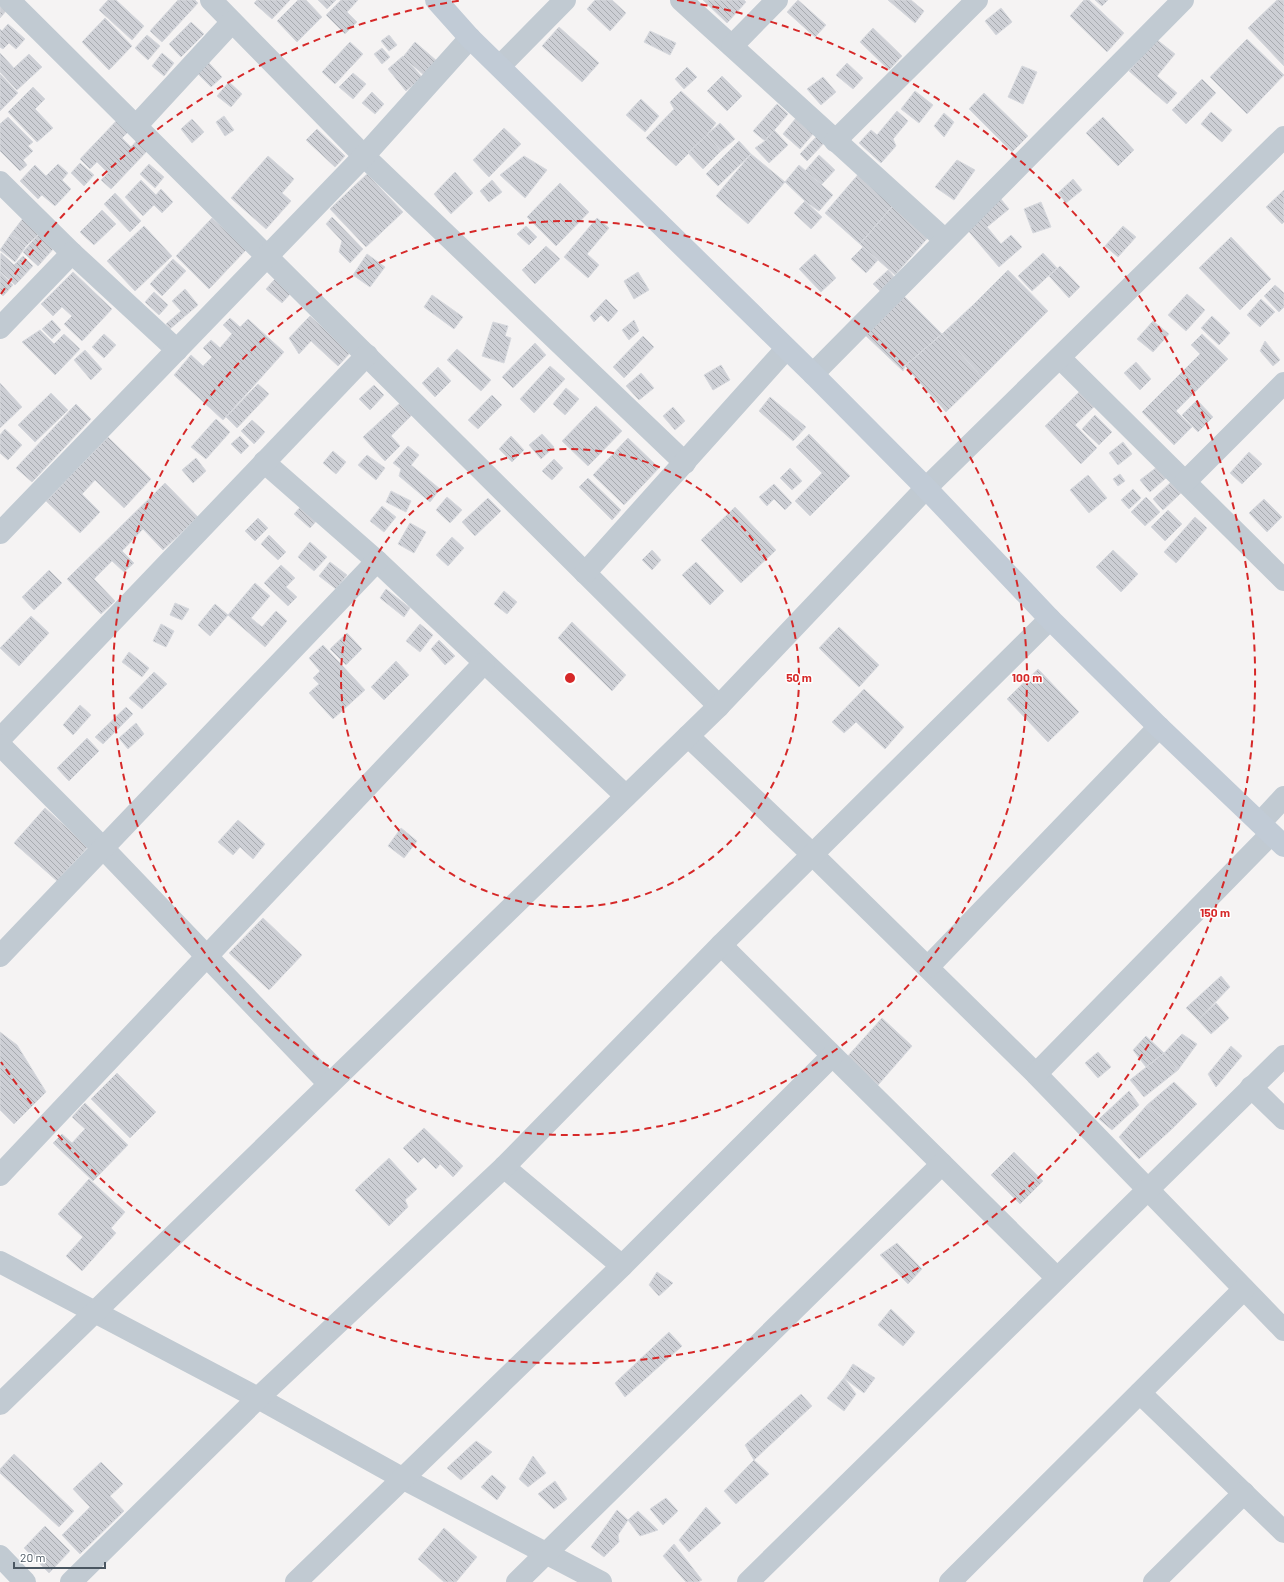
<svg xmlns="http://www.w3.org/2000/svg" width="1284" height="1582" font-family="Barlow,sans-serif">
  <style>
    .building { fill: url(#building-back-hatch); stroke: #d7d9de }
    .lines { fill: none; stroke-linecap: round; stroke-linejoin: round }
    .street { stroke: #c1cad2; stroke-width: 22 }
    .secondary { stroke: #c1cbd6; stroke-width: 22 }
    .ring { fill: none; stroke: #d62828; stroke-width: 2; stroke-dasharray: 7 5 }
    .centre { fill: #d62828; stroke: #fff; stroke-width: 2 }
    .ring-label { font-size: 12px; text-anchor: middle; font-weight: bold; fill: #d62828; stroke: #fff; stroke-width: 3; stroke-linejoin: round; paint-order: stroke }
  </style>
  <defs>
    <pattern id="building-back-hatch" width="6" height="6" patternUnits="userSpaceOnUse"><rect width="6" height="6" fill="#cdcfd5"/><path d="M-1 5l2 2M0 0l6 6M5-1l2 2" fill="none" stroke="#a8abb0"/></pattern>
  </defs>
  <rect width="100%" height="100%" fill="#f5f3f3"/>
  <g class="building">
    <polygon points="108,0 116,0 144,26 132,40 99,10"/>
    <polygon points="178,0 195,0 198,3 162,42 150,31"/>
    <polygon points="257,0 290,0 272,19 254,3"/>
    <polygon points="298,0 306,0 322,17 297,42 277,21"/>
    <polygon points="318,0 336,0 327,9"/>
    <polygon points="341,0 358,0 347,12 357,22 345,34 326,15"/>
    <polygon points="595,0 612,0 626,13 610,31 587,9"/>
    <polygon points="703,0 744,0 746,2 727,23"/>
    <polygon points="798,0 826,25 815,37 787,12"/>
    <polygon points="888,0 911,0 924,11 915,23"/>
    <polygon points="1084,0 1089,0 1124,33 1107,52 1070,16"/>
    <polygon points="1095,0 1108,0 1102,6"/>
    <polygon points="1277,0 1284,0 1284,66 1248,28"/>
    <polygon points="0,6 6,11 0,18"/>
    <polygon points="1001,8 1012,22 996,35 985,21"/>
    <polygon points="105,18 132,46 109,70 82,42"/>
    <polygon points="191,22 204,34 181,57 169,44"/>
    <polygon points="8,24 25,39 16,49 9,43 3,49 0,47 0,29 2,31"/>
    <polygon points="559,27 599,63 582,82 542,46"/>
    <polygon points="873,28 902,56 889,70 860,42"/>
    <polygon points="650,31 676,43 670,55 644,42"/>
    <polygon points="147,35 160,46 148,60 135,48"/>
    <polygon points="389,35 397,45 389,51 381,41"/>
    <polygon points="1156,39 1175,54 1157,76 1177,93 1167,104 1129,71"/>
    <polygon points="1247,39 1284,75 1247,114 1210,77"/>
    <polygon points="350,42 363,54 335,84 322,72"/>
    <polygon points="415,42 438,62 425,76 403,57"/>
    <polygon points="382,48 390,57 382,64 374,54"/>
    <polygon points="0,53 14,68 29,54 42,67 17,90 0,72"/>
    <polygon points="162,53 174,63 164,76 152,66"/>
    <polygon points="403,56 422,77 406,91 388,69"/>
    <polygon points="209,63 222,77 211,87 198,74"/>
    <polygon points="847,63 863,78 853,89 836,75"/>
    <polygon points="1022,66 1037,72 1023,104 1008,97"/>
    <polygon points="687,67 697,77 684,89 675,79"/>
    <polygon points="353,73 366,84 353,99 339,87"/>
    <polygon points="0,74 18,93 0,111"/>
    <polygon points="722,76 742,96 727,111 707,91"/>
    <polygon points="823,77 836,92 821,105 807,89"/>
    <polygon points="1202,79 1216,93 1186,124 1172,110"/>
    <polygon points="229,82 242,94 231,107 217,96"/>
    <polygon points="33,87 45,99 35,109 53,128 37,142 8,112"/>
    <polygon points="681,91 716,123 707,135 676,166 646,138 674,109 670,102"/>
    <polygon points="915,91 933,105 919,123 901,109"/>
    <polygon points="372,92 384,104 375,114 362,103"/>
    <polygon points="984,93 1028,136 1012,152 969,109"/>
    <polygon points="641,99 659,116 645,132 626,115"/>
    <polygon points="777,104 788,114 765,141 753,131"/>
    <polygon points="897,111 908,121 893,139 896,146 881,163 859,143 871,130 877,135"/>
    <polygon points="1211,112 1232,130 1222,142 1201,124"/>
    <polygon points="944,113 954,122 944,137 934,126"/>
    <polygon points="224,116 234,130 225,136 216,122"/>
    <polygon points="8,117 33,142 28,146 33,151 23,160 27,165 20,171 0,151 0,124"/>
    <polygon points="120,117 132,128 122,138 131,147 139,138 150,148 111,189 101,180 108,173 97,162 90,169 80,159"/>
    <polygon points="1103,117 1134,150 1118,166 1086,133"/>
    <polygon points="796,118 813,134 800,149 783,134"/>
    <polygon points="192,119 204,132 192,143 181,129"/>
    <polygon points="720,123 735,139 721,151 707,135"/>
    <polygon points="504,128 521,144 489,177 473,160"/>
    <polygon points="317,129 345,156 335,167 306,140"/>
    <polygon points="774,130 788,145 769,163 755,148 765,141"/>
    <polygon points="819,134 826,141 807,161 800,154"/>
    <polygon points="707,135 721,151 703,169 688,153"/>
    <polygon points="739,141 751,154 718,186 706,174"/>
    <polygon points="751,154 785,182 748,224 716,196"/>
    <polygon points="819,155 835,170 821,185 805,171"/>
    <polygon points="268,156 294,179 282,193 291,201 266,229 231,198"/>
    <polygon points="524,156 547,170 525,198 500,175"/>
    <polygon points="957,160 975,170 954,200 935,187"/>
    <polygon points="80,163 94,175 84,186 71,173"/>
    <polygon points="58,164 68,173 62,180 71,189 55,206 42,195 38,199 20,181 35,165 46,176"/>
    <polygon points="149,164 164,177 155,188 140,174"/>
    <polygon points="799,165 833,195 819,211 805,201 785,182"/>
    <polygon points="862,170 897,201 860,244 825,213"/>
    <polygon points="455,172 473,193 451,214 434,194"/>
    <polygon points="367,174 403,212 366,247 330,209"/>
    <polygon points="1073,179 1082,190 1066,203 1058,193"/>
    <polygon points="141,180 156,195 161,189 173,202 162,213 154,205 143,216 125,197"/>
    <polygon points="492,180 502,192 489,202 480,191"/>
    <polygon points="560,183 589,212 556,246 527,217"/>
    <polygon points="1284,190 1284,222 1282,224 1266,207"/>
    <polygon points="115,193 141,221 130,232 104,204"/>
    <polygon points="1000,198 1009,209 987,227 1001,244 1011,235 1022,247 999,267 965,227"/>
    <polygon points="805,201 822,217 811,229 794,213"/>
    <polygon points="897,201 932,233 895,275 860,244"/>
    <polygon points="1041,202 1051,227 1033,233 1024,209"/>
    <polygon points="102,210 116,224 94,245 80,232"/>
    <polygon points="24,217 40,233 26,246 11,234"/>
    <polygon points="332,217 363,249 350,263 339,252 342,241 326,224"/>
    <polygon points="212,218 246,250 209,289 176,256"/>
    <polygon points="597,218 609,228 587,254 599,265 588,278 564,257"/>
    <polygon points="144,226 172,256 135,291 107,261"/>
    <polygon points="526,226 537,237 529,245 517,234"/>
    <polygon points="1123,226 1136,237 1118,257 1105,246"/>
    <polygon points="40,233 55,247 38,266 23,252"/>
    <polygon points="11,234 26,246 15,262 0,250"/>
    <polygon points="1231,237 1271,279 1240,310 1199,268"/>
    <polygon points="546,246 560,259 535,284 522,270"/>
    <polygon points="863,247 878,260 866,273 851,259"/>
    <polygon points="1,253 14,265 23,256 33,266 15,285 0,271"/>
    <polygon points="1043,253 1057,268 1032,291 1018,276"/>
    <polygon points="367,254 385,267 370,287 353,275"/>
    <polygon points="815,254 836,278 821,292 799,269"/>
    <polygon points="173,259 186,271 162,296 150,284"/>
    <polygon points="1060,266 1080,287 1069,298 1049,276"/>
    <polygon points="888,270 897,280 882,293 873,284"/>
    <polygon points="1008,270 1048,311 1013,346 973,305"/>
    <polygon points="0,272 13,285 3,296 0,293"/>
    <polygon points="73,272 112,309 82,341 64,324 72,316 62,307 53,316 41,304"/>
    <polygon points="638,272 649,290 634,299 624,281"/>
    <polygon points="275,279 291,293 282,303 266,289"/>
    <polygon points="1275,285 1284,293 1284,307 1279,312 1264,296"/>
    <polygon points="185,289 198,305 170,329 166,324 181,311 172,301"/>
    <polygon points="154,292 168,305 159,315 145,302"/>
    <polygon points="902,294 942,334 905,366 903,371 864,334"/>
    <polygon points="1187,294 1205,310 1186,331 1168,315"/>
    <polygon points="432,295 463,317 454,329 424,307"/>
    <polygon points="606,299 618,311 608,322 601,315 594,322 590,316"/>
    <polygon points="1261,299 1275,312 1260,327 1247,315"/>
    <polygon points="973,305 1013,346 982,377 942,334"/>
    <polygon points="310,316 350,353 338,366 311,341 299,354 289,338"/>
    <polygon points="1212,316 1230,333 1219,345 1201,328"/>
    <polygon points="230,318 240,327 248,319 284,352 223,420 174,375 191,355 203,366 212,357 203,348 211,340 220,348 232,334 223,325"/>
    <polygon points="52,320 61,330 52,339 42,329"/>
    <polygon points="634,320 639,331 629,340 622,330"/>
    <polygon points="1153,321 1169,334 1153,352 1137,339"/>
    <polygon points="493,322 508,326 505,336 511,338 504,363 482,356"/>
    <polygon points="40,330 54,344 64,334 80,349 55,375 22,342"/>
    <polygon points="104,334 116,345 104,358 92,347"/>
    <polygon points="942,334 982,377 946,412 905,366"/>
    <polygon points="1202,334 1228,359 1176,411 1192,427 1174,445 1142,412 1200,354 1191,345"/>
    <polygon points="643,336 654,347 624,378 613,367"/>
    <polygon points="1265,341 1280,360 1273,366 1260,351"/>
    <polygon points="535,343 546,355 513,388 502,377"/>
    <polygon points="457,349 491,380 481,391 447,360"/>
    <polygon points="85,350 102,369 91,380 74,360"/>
    <polygon points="1136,362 1151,379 1140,390 1124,373"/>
    <polygon points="721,365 730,380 713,390 704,375"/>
    <polygon points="550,366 565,379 534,413 520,399"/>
    <polygon points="438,367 451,381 435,397 422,383"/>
    <polygon points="641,373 654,388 639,400 626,386"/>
    <polygon points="0,383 22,407 0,428"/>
    <polygon points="258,384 269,394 237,428 226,417"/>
    <polygon points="374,385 384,395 370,410 359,399"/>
    <polygon points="1084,387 1099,402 1075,425 1097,448 1081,464 1045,426"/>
    <polygon points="566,388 579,399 565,415 553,404"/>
    <polygon points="51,393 68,410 35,442 18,425"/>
    <polygon points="492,395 502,405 478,429 468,420"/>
    <polygon points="770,397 806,427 793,441 759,411"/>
    <polygon points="1197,400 1213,417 1198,432 1182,415"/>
    <polygon points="400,403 412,415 391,436 400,446 385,461 363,437"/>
    <polygon points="76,404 91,419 32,482 16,468"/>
    <polygon points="596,406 622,431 588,466 562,441"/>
    <polygon points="673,407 685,421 675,430 663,416"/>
    <polygon points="1095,415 1112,432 1099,445 1082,429"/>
    <polygon points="216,419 230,432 206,459 191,447"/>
    <polygon points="252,420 265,432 254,444 241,431"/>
    <polygon points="5,429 22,445 8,460 0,453 0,435"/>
    <polygon points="542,434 554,447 541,459 529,445"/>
    <polygon points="809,434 850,476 810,516 795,501 822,473 796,447"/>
    <polygon points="240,436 249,446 241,454 231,444"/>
    <polygon points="511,436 524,450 512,462 499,449"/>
    <polygon points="108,437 151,479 124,508 95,480 82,494 100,512 80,533 46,501"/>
    <polygon points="628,438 659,468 624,505 593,475"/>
    <polygon points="1123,442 1132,454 1118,465 1109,453"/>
    <polygon points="408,446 419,455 411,465 440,489 430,502 399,476 401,469 393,463"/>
    <polygon points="333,451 346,462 336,474 323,463"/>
    <polygon points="1249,452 1262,464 1242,484 1230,473"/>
    <polygon points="367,455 385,468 376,480 358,465"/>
    <polygon points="196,458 206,471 193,483 182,470"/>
    <polygon points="554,459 563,468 552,480 542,471"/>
    <polygon points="1157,467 1166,478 1150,492 1140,480"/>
    <polygon points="790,468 802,481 792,490 780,478"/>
    <polygon points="1120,474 1125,481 1118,486 1113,479"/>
    <polygon points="1088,475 1107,498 1089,513 1070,490"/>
    <polygon points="588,478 621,510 612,520 579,487"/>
    <polygon points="1171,482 1181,493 1163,510 1153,499"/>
    <polygon points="165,483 198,517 163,550 143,529 122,551 134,563 124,572 112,561 94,579 115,601 101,614 67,579"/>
    <polygon points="774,484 792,503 785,510 774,499 767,506 759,497"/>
    <polygon points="1133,489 1141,498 1129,509 1121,500"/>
    <polygon points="391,491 411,501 406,512 386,502"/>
    <polygon points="447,497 462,510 450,523 436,510"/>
    <polygon points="1146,497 1160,512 1145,526 1131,512"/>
    <polygon points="488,498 501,511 475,536 462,522"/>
    <polygon points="1264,499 1282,517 1267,532 1249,513"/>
    <polygon points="304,503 319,518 310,528 294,514"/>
    <polygon points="382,506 396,517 384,532 370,521"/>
    <polygon points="735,507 776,550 741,583 701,540"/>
    <polygon points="1168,510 1182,524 1165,541 1151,527"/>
    <polygon points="1195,517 1207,528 1176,563 1164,552"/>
    <polygon points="258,518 268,528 255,541 245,531"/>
    <polygon points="410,523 426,532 414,553 398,544"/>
    <polygon points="269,535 286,552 278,560 261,544"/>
    <polygon points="452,537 464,548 448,566 436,555"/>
    <polygon points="310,542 327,557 314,571 298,557"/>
    <polygon points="652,550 661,560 652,570 642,560"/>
    <polygon points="1113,550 1138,574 1121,592 1096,567"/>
    <polygon points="330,562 347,575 336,589 319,576"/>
    <polygon points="696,562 724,591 710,605 682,575"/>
    <polygon points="281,565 295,578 286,587 297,597 288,606 264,583"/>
    <polygon points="49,570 62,583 34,610 22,597"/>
    <polygon points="255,583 270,596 251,618 262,627 276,611 287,621 265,647 228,615"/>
    <polygon points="386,589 410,608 404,617 380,598"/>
    <polygon points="504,591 517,602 507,614 494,604"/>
    <polygon points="175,603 189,609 182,620 170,615"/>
    <polygon points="215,604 228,615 210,636 198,625"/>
    <polygon points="31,616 49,633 19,666 0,648"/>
    <polygon points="572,622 626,675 612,691 558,638"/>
    <polygon points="161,624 174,631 166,647 153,641"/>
    <polygon points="420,624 433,635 420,652 406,641"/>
    <polygon points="839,627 879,665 859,687 819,648"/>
    <polygon points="347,633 362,649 346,665 330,649"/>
    <polygon points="439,640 455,656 445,665 431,649"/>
    <polygon points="323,645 365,690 333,719 309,693 319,684 313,678 320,671 309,658"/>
    <polygon points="129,652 149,668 142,677 122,662"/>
    <polygon points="396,661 409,675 384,700 371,687"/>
    <polygon points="1038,669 1079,712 1048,742 1007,699"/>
    <polygon points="154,672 167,684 142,709 129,698"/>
    <polygon points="864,689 904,727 885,749 856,722 844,733 832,722"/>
    <polygon points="80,705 91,715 73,735 63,725"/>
    <polygon points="126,707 133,714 103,744 95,737"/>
    <polygon points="136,723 144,734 128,749 119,738"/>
    <polygon points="87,738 99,751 69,781 57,768"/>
    <polygon points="45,808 88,847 57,881 14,843"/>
    <polygon points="238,820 265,844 253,859 240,847 233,855 218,842"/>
    <polygon points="401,828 417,841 404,858 388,846"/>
    <polygon points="263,918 302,955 269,990 229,953"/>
    <polygon points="1221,976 1230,987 1198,1020 1186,1008"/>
    <polygon points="1216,1003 1229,1018 1211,1034 1198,1020"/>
    <polygon points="882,1018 912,1046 878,1085 847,1057"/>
    <polygon points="0,1032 17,1045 46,1092 14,1124 0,1110"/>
    <polygon points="1182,1034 1197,1044 1178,1070 1164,1053"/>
    <polygon points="1146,1036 1164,1053 1146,1067 1133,1050"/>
    <polygon points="1231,1046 1242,1056 1216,1087 1208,1074"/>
    <polygon points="1098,1052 1111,1067 1098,1078 1085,1063"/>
    <polygon points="1164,1053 1178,1070 1144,1097 1130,1080"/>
    <polygon points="117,1073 156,1112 130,1138 91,1099"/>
    <polygon points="1174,1082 1197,1104 1173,1128 1147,1105"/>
    <polygon points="1129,1091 1139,1105 1112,1130 1099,1119"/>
    <polygon points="85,1103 128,1145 93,1181 53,1143 62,1134 72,1143 85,1129 72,1117"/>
    <polygon points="1147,1105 1173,1128 1139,1159 1119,1137"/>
    <polygon points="424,1128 463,1166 453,1177 440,1164 436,1169 424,1157 418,1163 403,1148"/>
    <polygon points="1014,1152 1043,1181 1020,1204 991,1175"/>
    <polygon points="389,1158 417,1189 405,1200 408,1207 389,1226 355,1190"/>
    <polygon points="89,1179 125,1212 111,1228 116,1233 82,1271 66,1256 83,1237 58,1214"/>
    <polygon points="897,1243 922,1269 908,1284 880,1255"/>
    <polygon points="657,1272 673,1283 659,1296 649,1285"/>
    <polygon points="891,1309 915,1332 903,1346 878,1325"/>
    <polygon points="669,1332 682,1346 625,1397 615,1383"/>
    <polygon points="853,1364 875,1378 864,1393 844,1378"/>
    <polygon points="844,1378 856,1394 844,1411 827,1398"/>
    <polygon points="801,1394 812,1406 754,1460 745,1445"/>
    <polygon points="476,1441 492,1452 461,1480 447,1468"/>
    <polygon points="14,1454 74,1511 59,1527 0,1473 0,1469"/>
    <polygon points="533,1456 546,1473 528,1487 519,1479"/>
    <polygon points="754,1460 769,1474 736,1504 724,1491"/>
    <polygon points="101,1462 123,1484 110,1496 124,1511 80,1554 62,1535 90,1507 73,1489"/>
    <polygon points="492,1475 506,1487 497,1500 481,1487"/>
    <polygon points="555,1481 567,1499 554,1509 538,1494"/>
    <polygon points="666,1498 678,1511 663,1525 650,1509"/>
    <polygon points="706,1507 721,1523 689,1552 679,1540"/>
    <polygon points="617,1510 628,1520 618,1535 619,1542 604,1557 591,1547"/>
    <polygon points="638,1511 658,1530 640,1536 628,1520"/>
    <polygon points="45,1526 70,1551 49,1573 24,1548"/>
    <polygon points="444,1528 477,1557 456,1582 444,1582 418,1559"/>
    <polygon points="674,1544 702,1580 698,1582 686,1582 663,1556"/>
  </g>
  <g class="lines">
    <g class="street">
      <polyline points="9,0 719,706"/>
      <polyline points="211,0 364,156 685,463"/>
      <polyline points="681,0 945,240"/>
      <polyline points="732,46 777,0"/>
      <polyline points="500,66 565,0"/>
      <polyline points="136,126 232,22"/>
      <polyline points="835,141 977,0"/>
      <polyline points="0,182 72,253 177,350"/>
      <polyline points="0,328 72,253"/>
      <polyline points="1060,358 1284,580"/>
      <polyline points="813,374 1183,0"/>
      <polyline points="264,462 377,561 626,796"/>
      <polyline points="1185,482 1284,383"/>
      <polyline points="0,533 364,156 470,38"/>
      <polyline points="585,573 786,349"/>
      <polyline points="688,736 813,855 1036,1074 1284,1330"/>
      <polyline points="0,739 367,355"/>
      <polyline points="0,745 103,848 329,1084"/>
      <polyline points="1260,823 1284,797"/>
      <polyline points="721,945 1057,1278"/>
      <polyline points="0,956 377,561"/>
      <polyline points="928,967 1159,727"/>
      <polyline points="1036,1074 1271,834"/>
      <polyline points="1251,1087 1284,1119"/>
      <polyline points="504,1167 622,1266"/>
      <polyline points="0,1175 484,663"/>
      <polyline points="0,1262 258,1398 402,1478 601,1582"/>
      <polyline points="1140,1393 1284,1532"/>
      <polyline points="0,1404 719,706 926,488 1284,137"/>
      <polyline points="0,1556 25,1582"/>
      <polyline points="71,1582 258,1398 504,1167 721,945 1050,619"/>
      <polyline points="296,1582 622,1266 832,1056"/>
      <polyline points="517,1582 942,1164"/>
      <polyline points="748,1582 1284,1056"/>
      <polyline points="950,1582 1244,1289"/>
      <polyline points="1154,1582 1244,1493"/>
    </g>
    <polyline class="secondary" points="436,0 470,38 813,374 926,488 1050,619 1159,727 1284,846"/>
  </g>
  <g class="ring">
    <circle cx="570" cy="678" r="229"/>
    <circle cx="570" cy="678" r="457"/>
    <path d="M1 294A686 686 0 0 1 463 0M677 0A686 686 0 1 1 1 1062"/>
  </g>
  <circle cx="570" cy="678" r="6" class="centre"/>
  <g class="ring-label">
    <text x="799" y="682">50 m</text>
    <text x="1027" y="682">100 m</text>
    <text x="1215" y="917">150 m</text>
  </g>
  <path d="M14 1562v6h91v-6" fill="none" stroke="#4a5661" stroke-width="2"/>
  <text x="20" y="1562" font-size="12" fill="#4a5661" stroke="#ffffff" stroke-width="3" paint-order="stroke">20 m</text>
</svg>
